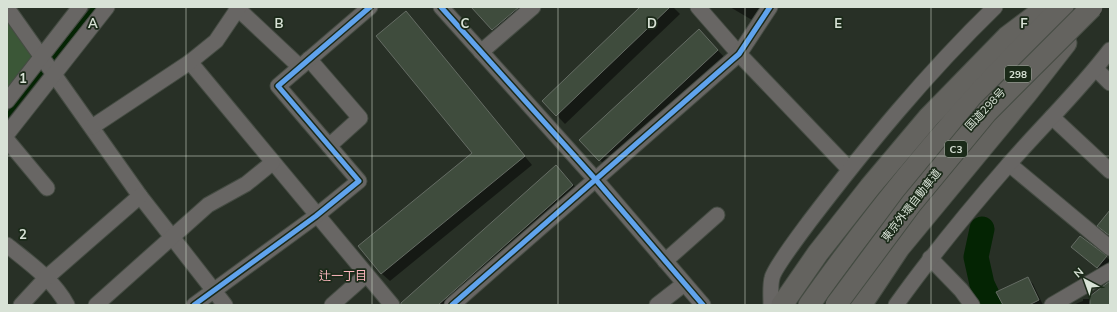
<svg xmlns="http://www.w3.org/2000/svg" width="1117" height="312" font-family="Mulish,'Noto Sans JP',sans-serif">
  <style>
    .green { fill: #3b5737 }
    .shadow { fill: #0007 }
    .lines { fill: none; stroke-linecap: round; stroke-linejoin: round }
    .stream { stroke: #042403; stroke-width: 4 }
    .river { stroke: #042403; stroke-width: 25 }
    .building { fill: #3f4c3d; stroke: #656c64 }
    .minor-casing { stroke: #454c43; stroke-width: 17 }
    .highway-casing { stroke: #454c43; stroke-width: 23 }
    .minor { stroke: #686664; stroke-width: 15 }
    .highway { stroke: #64635f; stroke-width: 21 }
    .highway-bridge-casing { stroke: #454c43; stroke-width: 23; stroke-linecap: butt }
    .highway-bridge { stroke: #64635f; stroke-width: 21 }
    .cycleway-casing { stroke: #1b2a19; stroke-width: 8 }
    .cycleway { stroke: #60a3ed; stroke-width: 5 }
    .grid { fill: none; stroke: #d8e2d6; stroke-width: 1; stroke-opacity: 0.55 }
    .labels { text-anchor: middle; dominant-baseline: central; stroke-width: 3.5; stroke-linejoin: round; paint-order: stroke }
    .shield { fill: #1b2a19; stroke: #9fab9d; stroke-width: 1 }
    .shield-label { font-size: 10px; font-weight: bold; fill: #d8e2d6 }
    .street-label { font-size: 11px; fill: #d8e2d6; stroke: #1b2a19 }
    .neighbourhood-label { font-size: 12px; fill: #fdb8bf; stroke: #1b2a19 }
    .grid-label { font-size: 13px; text-anchor: middle; font-weight: bold; fill: #d8e2d6; stroke: #1b2a19; stroke-width: 3.5; stroke-linejoin: round; paint-order: stroke }
  </style>
  <rect width="100%" height="100%" fill="#283026"/>
  <polygon class="green" points="7,18 33,57 7,92"/>
  <g class="shadow">
    <polygon points="476,7 513,7 520,16 498,35 474,9"/>
    <polygon points="642,7 673,7 680,14 565,124 543,101"/>
    <polygon points="730,7 760,7 752,20"/>
    <polygon points="406,13 532,165 390,281 381,273 473,153"/>
    <polygon points="707,39 726,59 608,169 600,160"/>
    <polygon points="564,174 581,193 455,305 408,305"/>
    <polygon points="1076,251 1106,257 1110,260 1101,271"/>
    <polygon points="1028,279 1033,284 1043,305 1004,305"/>
    <polygon points="1110,282 1110,305 1073,305 1083,301 1083,299 1091,299 1091,294"/>
  </g>
  <g class="lines">
    <g class="stream">
      <polyline points="49,63 94,7"/>
      <polyline points="7,116 45,68"/>
    </g>
    <polyline class="river" points="982,229 976,257 982,284 992,305"/>
  </g>
  <g class="building">
    <polygon points="471,7 519,7 492,30"/>
    <polygon points="640,7 670,7 556,116 542,101"/>
    <polygon points="406,11 525,156 381,274 358,246 472,153 376,36"/>
    <polygon points="699,29 718,50 599,161 579,140"/>
    <polygon points="556,165 573,185 438,305 401,305 401,303"/>
    <polygon points="1110,210 1110,236 1097,226"/>
    <polygon points="1080,236 1107,256 1097,268 1071,247"/>
    <polygon points="1028,277 1039,300 1029,305 1003,305 996,292"/>
    <polygon points="1110,281 1110,305 1090,305 1090,296"/>
  </g>
  <g class="lines">
    <defs>
      <g id="minor">
        <polyline points="236,7 300,67"/>
        <polyline points="441,7 596,180 703,305"/>
        <polyline points="698,7 739,54 849,169"/>
        <polyline points="7,8 140,196 225,305"/>
        <polyline points="481,52 533,7"/>
        <polyline points="309,59 360,118 329,146"/>
        <polyline points="190,62 392,305"/>
        <polyline points="1096,69 1110,83"/>
        <polyline points="7,101 80,7"/>
        <polyline points="1052,117 1110,171"/>
        <polyline points="92,127 190,62 216,41 239,7"/>
        <polyline points="7,134 107,7"/>
        <polyline points="7,140 47,188"/>
        <polyline points="1009,164 1110,248"/>
        <path d="M7 245C28 262 54 280 67 305"/>
        <polyline points="930,258 961,290 972,305"/>
        <polyline points="665,261 717,215"/>
        <polyline points="21,305 46,278 140,196"/>
        <polyline points="96,305 208,205 246,184 272,163"/>
        <polyline points="194,305 316,216 359,181 278,86 370,7"/>
        <polyline points="332,305 366,275"/>
        <polyline points="452,305 739,54 770,7"/>
        <polyline points="657,305 684,284"/>
        <path d="M771 305C771 296 770 286 772 278 774 268 801 233 809 222 867 146 926 74 995 7"/>
        <path d="M896 305C931 256 969 210 1009 164 1042 126 1079 91 1110 50"/>
        <polyline points="1052,305 1110,271"/>
      </g>
      <g id="highway">
        <polyline points="782,305 818,253 870,187 929,117 1007,37 1047,7"/>
        <path d="M809 305C885 198 967 98 1063 7"/>
        <polyline points="861,305 899,248 1027,93 1066,43"/>
      </g>
    </defs>
    <use href="#minor" class="minor-casing"/>
    <use href="#highway" class="highway-casing"/>
    <use href="#minor" class="minor"/>
    <use href="#highway" class="highway"/>
    <defs>
      <polyline id="highway-bridge" points="836,305 911,204 987,112 1092,7"/>
    </defs>
    <use href="#highway-bridge" class="highway-bridge-casing"/>
    <use href="#highway-bridge" class="highway-bridge"/>
    <defs>
      <g id="cycleway">
        <polyline points="441,7 596,180 703,305"/>
        <polyline points="194,305 316,216 359,181 278,86 370,7"/>
        <polyline points="452,305 739,54 770,7"/>
      </g>
    </defs>
    <use href="#cycleway" class="cycleway-casing"/>
    <use href="#cycleway" class="cycleway"/>
  </g>
  <path class="grid" d="M186 7V305M372 7V305M558 7V305M745 7V305M931 7V305M7 156H1110"/>
  <g class="labels">
    <g class="shield">
      <rect x="1005" y="66" width="26" height="16" rx="3"/>
      <rect x="945" y="141" width="22" height="16" rx="3"/>
    </g>
    <g class="shield-label">
      <text x="1018" y="74">298</text>
      <text x="956" y="149">C3</text>
    </g>
    <g class="street-label">
      <text transform="translate(985 109) rotate(-47)">国道298号</text>
      <text transform="translate(911 205) rotate(-52)">東京外環自動車道</text>
    </g>
    <g class="neighbourhood-label">
      <text x="343" y="275">辻一丁目</text>
    </g>
  </g>
  <g class="grid-label">
    <text x="93" y="28">A</text>
    <text x="279" y="28">B</text>
    <text x="465" y="28">C</text>
    <text x="652" y="28">D</text>
    <text x="838" y="28">E</text>
    <text x="1024" y="28">F</text>
    <text x="23" y="83">1</text>
    <text x="23" y="239">2</text>
  </g>
  <rect width="1117" height="312" fill="none" stroke="#d8e2d6" stroke-width="16"/>
  <g transform="translate(1085 280) rotate(319)" stroke="#1b2a19" stroke-width="3" paint-order="stroke">
  <path d="M0-3L7 15L0 10L-7 15Z" fill="#d8e2d6"/>
  <text y="-6" font-size="11" font-weight="bold" text-anchor="middle" fill="#d8e2d6">N</text>
  </g>
</svg>
